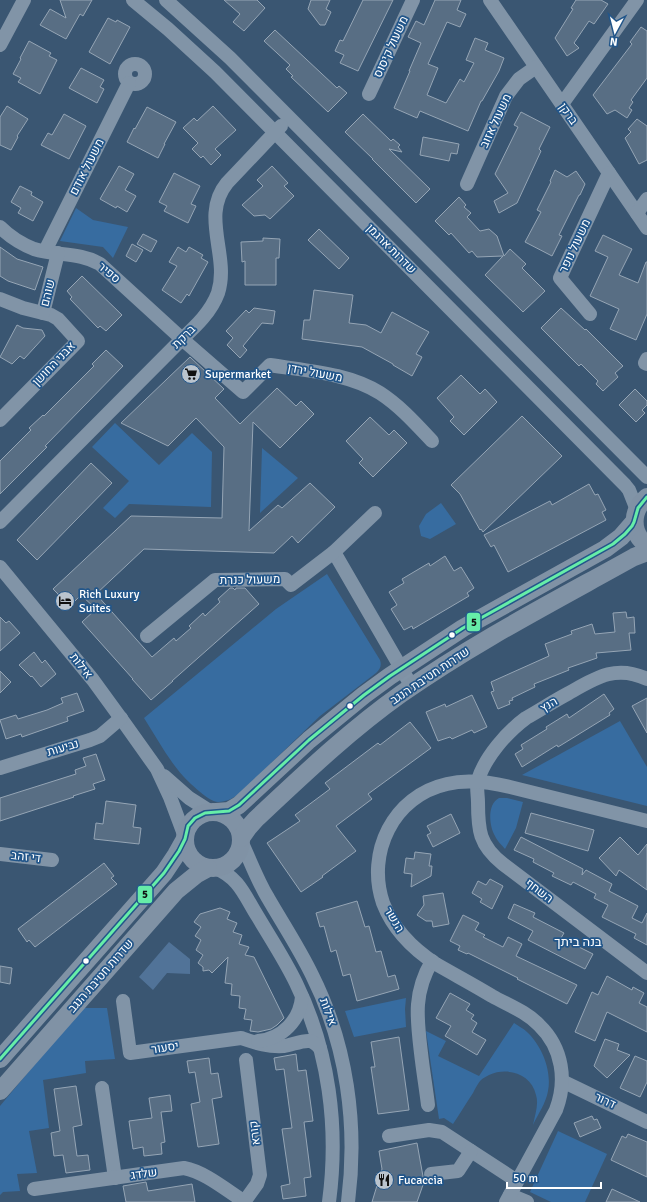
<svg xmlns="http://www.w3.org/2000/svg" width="647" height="1202" font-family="Signika,Heebo,sans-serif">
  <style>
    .green { fill: #376ca0 }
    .water { fill: #517398 }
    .building { fill: #586e84; stroke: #95a5b5 }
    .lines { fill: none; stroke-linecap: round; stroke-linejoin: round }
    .minor { stroke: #8194a7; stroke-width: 14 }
    .major { stroke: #8092a5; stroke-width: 18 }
    .bus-1-casing { stroke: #22568a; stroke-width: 6 }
    .bus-1 { stroke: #66eda8; stroke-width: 3 }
    .bus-dot { fill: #fff; stroke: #22568a; stroke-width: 1.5 }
    .labels { text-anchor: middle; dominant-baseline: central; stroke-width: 3.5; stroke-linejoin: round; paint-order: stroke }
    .street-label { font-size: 12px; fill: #fff; stroke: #22568a }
    .poi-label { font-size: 12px; fill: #fff; stroke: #22568a; text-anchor: start }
    .neighbourhood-label { font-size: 13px; fill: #fff; stroke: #22568a }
    .line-badge { stroke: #22568a; stroke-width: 1.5 }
    .pale-badge-label { font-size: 11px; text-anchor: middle; font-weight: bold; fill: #111 }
  </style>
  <rect width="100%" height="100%" fill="#3a5672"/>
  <g class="green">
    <polygon points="76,208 93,220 128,227 113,258 103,247 60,241"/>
    <polygon points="115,423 159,465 192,433 212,452 211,507 129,504 115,518 103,508 129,481 92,447"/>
    <polygon points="262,448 298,478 260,513"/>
    <polygon points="441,503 456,524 430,539 421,536 419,526 426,514"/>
    <path d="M327 574 380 660C382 666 380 669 376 673L320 716 240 793C234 798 226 802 218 802 208 802 184 778 178 770 165 754 155 735 144 718L276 609Z"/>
    <polygon points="620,721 647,767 647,806 522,775"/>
    <path d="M499 798H507L523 802 516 828 505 849C502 845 497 841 495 836 489 826 487 804 499 798Z"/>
    <polygon points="406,998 405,1009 406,1027 354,1037 345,1011"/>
    <polygon points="82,1008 107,1008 115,1059 85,1061 86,1073 43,1080 49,1128 29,1131 37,1173 17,1174 20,1191 3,1192 0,1195 0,1106"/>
    <path d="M514 1023C518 1026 523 1028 527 1032 542 1046 552 1071 548 1091 546 1103 538 1114 533 1125 535 1115 539 1104 536 1095 531 1073 507 1067 489 1075 487 1076 483 1078 481 1080 478 1083 475 1089 473 1093 466 1103 460 1114 453 1124L444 1118 439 1119 426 1031 446 1041 438 1056 479 1076Z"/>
    <polygon points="558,1131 607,1154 585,1202 551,1202 530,1192"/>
  </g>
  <polygon class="water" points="169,942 190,959 190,974 167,973 153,990 139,977"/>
  <g class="building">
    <polygon points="60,0 92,0 83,16 80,14 66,39 40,25 50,9 66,18"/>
    <polygon points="224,0 257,0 265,8 244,31 233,22 240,14"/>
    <polygon points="311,0 330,0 326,9 331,12 325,25 320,25 308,9"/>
    <polygon points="363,0 393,0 358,71 340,63 344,55 335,51 340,40 343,41"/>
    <polygon points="435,0 461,0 457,10 466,14 460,27 447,22 428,64 438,68 427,95 446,103 460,79 464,82 474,63 466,60 475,38 488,43 485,50 504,58 499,71 482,101 481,101 468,131 420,111 417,118 394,108 410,71 409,71 421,43 408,37 416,21 424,25"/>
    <polygon points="576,0 601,0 608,4 594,24 589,21 574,43 579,48 567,56 555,38 573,9 571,8"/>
    <polygon points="108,18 116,22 117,20 130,27 110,64 89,52"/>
    <polygon points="641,27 647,31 647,78 631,100 633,102 629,108 632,110 627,118 615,110 607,114 593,95 632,44 630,42"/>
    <polygon points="275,30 337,88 339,86 347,93 328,112 291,77 293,76 286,69 290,65 264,41"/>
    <polygon points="29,41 51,53 49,56 57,60 40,94 18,82 21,78 13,74 21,59 20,58"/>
    <polygon points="81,68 104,80 100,87 104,89 97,103 69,88"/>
    <polygon points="7,106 28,119 17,136 18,137 11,150 0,145 0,117"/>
    <polygon points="213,106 236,130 215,149 221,155 211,165 203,156 201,158 192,149 198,143 183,128 194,118 197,121"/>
    <polygon points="147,107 176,122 164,144 165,144 158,158 127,142 134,128 135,129"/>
    <polygon points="521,112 550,127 539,149 541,151 517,203 499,213 494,201 508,193 495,174 518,127 514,125"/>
    <polygon points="64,114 86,126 69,159 41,145 48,133 52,135"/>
    <polygon points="363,114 391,141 393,139 400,145 398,147 402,152 389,149 430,189 416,203 372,159 373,159 345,132"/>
    <polygon points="637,119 647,126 647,160 639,164 625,138 631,132 628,129"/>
    <polygon points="423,137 459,144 457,154 451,153 449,161 420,155"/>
    <polygon points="119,166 134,174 125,190 136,196 127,212 117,206 116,208 100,199"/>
    <polygon points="272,166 288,183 284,186 294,196 270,219 265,215 254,216 242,205 263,186 257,180"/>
    <polygon points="555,170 567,177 576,171 585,184 580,195 579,195 559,235 562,236 552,256 525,242 541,212 537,210 551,182 550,181"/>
    <polygon points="174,173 200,186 191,204 196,206 188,223 164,211 167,206 159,202"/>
    <polygon points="20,186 32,192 31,195 43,202 33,221 18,213 21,208 11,202"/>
    <polygon points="459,197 466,205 464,207 471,213 467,217 480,231 489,229 497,236 504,256 510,249 526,264 522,268 545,291 523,312 485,275 503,256 477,257 472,251 469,253 451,233 449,235 435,221"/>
    <polygon points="319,229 349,258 339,269 308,240"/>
    <polygon points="143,234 157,241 151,252 137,244"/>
    <polygon points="603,235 632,249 619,275 638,283 646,262 647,262 647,314 636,340 610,329 619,309 590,296 608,257 595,251"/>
    <polygon points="263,238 280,239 279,258 276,258 276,285 245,285 245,261 242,262 241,242 263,241"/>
    <polygon points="132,244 143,250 136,262 126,256"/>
    <polygon points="0,247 17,259 43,267 35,290 8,281 0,276"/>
    <polygon points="178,247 186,252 189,247 203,255 201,258 208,262 189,296 187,294 181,303 162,290 177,266 169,262"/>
    <polygon points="82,276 122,315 106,331 100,326 98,328 70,299 72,297 67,291"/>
    <polygon points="314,290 353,295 349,323 366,325 381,333 392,312 429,332 416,354 422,357 412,376 393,365 393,364 362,347 302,339 304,320 310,320"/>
    <polygon points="254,308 275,311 273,324 262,323 243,346 247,350 240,358 227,345 233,338 226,331 246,310 249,313"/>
    <polygon points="561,308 585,330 586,329 623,366 615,373 618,377 603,391 596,384 598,381 581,364 579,366 541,328"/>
    <polygon points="17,325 23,328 42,330 45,336 24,359 20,356 12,364 0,357"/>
    <polygon points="106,350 123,366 45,446 47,447 0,494 0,461 31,430 29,428 43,415 44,416 94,366 92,364"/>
    <polygon points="190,357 224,389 215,398 240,424 277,388 296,406 301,401 314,414 280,448 253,422 249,531 278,505 282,508 310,483 335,507 298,543 292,536 274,553 144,549 96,594 152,657 174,638 176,641 191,628 189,626 203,613 205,616 220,602 218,599 230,588 233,588 235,590 236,588 245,588 259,604 172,681 173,681 151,700 132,679 133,679 82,622 96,609 81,595 70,606 53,589 131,516 222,518 224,447 196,418 168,446 121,423"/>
    <polygon points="461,375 480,394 485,389 497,402 464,435 450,421 454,417 437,398"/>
    <polygon points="635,389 647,401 647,405 642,410 645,413 636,422 619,405"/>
    <polygon points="522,416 562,456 483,532 481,529 480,530 460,494 451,485"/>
    <polygon points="370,417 389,435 394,430 407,443 373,477 359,463 363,459 346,441"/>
    <polygon points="91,463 112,483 37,560 17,540"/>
    <polygon points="589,484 595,495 598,494 606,510 602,512 606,520 508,572 494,545 491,547 484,535 550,501 552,505"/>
    <polygon points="445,556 454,571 461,567 474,588 467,593 469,596 413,629 412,626 404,630 391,609 397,605 389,592 404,583 402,579 429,563 430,566"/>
    <polygon points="626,612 627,618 634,617 635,633 629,633 631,650 596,653 597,658 568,668 569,670 534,684 535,687 512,698 513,700 509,701 510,704 498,709 491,692 494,691 491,682 549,656 545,644 572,634 571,631 592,624 595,634 615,632 613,613"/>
    <polygon points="0,617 6,623 9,621 20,633 0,651"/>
    <polygon points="34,652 42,663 45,660 56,674 41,687 32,676 31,677 19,665"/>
    <polygon points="0,671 11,682 0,693"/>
    <polygon points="77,693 84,711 67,717 68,721 22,737 21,734 6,739 0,720 16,715 18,719 47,710 63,703 61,698"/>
    <polygon points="604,694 614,709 609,713 610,715 558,747 557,745 522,767 515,754 523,749 521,745 547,729 546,727 567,714 569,718"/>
    <polygon points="472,695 487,727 474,733 472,730 452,739 450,737 438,741 426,712 445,704 446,707"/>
    <polygon points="647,698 647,733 632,706"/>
    <polygon points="410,722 431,748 368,794 372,799 336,826 356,851 322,876 323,877 301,892 267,843 300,821 295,815 330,789 325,783 378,743 380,745"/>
    <polygon points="96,754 105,780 93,784 95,789 73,796 74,797 0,821 0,798 76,774 75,770 86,766 83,758"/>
    <polygon points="106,801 136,805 133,827 141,828 139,844 94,839 96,823 103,824"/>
    <polygon points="531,813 594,830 588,851 525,833"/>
    <polygon points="451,814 460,833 433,847 427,835 431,833 427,826"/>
    <polygon points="521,837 583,869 582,875 586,870 612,884 609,891 638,906 632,918 642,923 647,913 647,945 634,938 636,934 602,917 608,905 594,898 596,894 573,882 571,885 552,876 554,873 533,862 534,859 514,850"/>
    <polygon points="620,837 638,855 647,844 647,890 619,870 616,876 599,858"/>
    <polygon points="415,852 431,854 429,866 432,866 431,876 411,887 412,874 404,873 406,858 414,859"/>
    <polygon points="104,863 114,876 111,878 117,884 35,947 29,940 27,942 18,929"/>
    <polygon points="490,879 503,886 492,909 480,902 482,899 472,893 478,881 486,885"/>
    <polygon points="443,893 449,924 433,927 432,921 426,921 417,915 424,905 423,896"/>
    <polygon points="357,901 365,927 369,926 376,952 381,951 388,977 395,975 399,989 357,1001 350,974 343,976 336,950 331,952 324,926 320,927 316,913"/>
    <polygon points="514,904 535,913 533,917 564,933 561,938 593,954 585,969 528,940 533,931 508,918"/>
    <polygon points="220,908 230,912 227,919 237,923 233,932 242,935 239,944 249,947 245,955 254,957 284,1018 277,1025 271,1029 258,1032 250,1031 252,1020 244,1019 246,1009 239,1008 240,996 231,995 232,984 225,983 228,957 212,973 209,970 203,971 203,967 198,963 203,955 196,950 201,940 195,936 201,927 194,922 200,914"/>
    <polygon points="463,915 479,923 475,930 485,935 483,937 503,947 508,937 522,944 516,956 577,985 567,1004 517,979 518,978 468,953 467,954 458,950 460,946 450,941"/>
    <polygon points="0,966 12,968 10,984 0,982"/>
    <polygon points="607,976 632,990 633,987 644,993 639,1003 647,1007 647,1032 607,1012 595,1041 575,1032 592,992 598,995"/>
    <polygon points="450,993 470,1004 466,1010 474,1015 471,1019 477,1023 472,1032 486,1040 477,1055 445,1036 451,1026 436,1018"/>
    <polygon points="399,1037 409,1110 378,1114 371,1067 375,1067 371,1042"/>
    <polygon points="605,1039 619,1044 617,1050 630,1055 607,1078 594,1066"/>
    <polygon points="296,1054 298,1071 306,1070 313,1121 304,1122 311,1177 304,1178 306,1196 283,1199 281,1186 290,1184 282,1129 292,1128 284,1069 276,1070 274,1058"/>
    <polygon points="635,1056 647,1061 647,1082 640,1097 620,1088"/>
    <polygon points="209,1058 211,1074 218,1073 222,1097 212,1099 219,1144 198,1147 191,1104 200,1102 195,1072 189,1073 187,1061"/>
    <polygon points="76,1086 82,1125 73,1127 77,1156 88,1155 90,1170 66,1173 63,1155 54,1156 51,1133 60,1131 54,1089"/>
    <polygon points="170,1095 172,1111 161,1112 165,1142 161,1143 162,1154 144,1156 143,1147 133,1149 129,1121 152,1118 149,1098"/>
    <polygon points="592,1116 594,1120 597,1119 601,1128 580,1137 574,1123"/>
    <polygon points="628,1134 647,1142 647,1177 611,1160 622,1136 626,1138"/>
    <polygon points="417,1143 424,1182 417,1202 372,1202 382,1169 379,1151"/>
    <polygon points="146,1182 148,1191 192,1184 195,1202 126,1202 123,1186"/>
    <polygon points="612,1189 640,1202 606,1202"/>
  </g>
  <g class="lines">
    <g class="minor">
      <polyline points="133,0 168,29 215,72 625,485 629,490 637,510"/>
      <polyline points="166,0 230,58 647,477"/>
      <polyline points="490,0 647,228"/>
      <polyline points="0,45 24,0"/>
      <circle cx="135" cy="74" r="10"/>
      <polyline points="369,94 413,0"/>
      <polyline points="562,104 637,0"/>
      <polyline points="467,184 506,96 519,79 536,67"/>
      <polyline points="637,213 647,199"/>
      <path d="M0 227C9 236 21 244 34 249 56 256 80 252 100 264L182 339 243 392 270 365C307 371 348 373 380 393 400 406 416 424 432 441"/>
      <polyline points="45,251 129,83"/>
      <polyline points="0,299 23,308 51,315 58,319 78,341 0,420"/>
      <polyline points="43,313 58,253"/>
      <polyline points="590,314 560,278 609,173"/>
      <polyline points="647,359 645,363 647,364"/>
      <path d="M0 522 182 339C196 326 211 312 218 293 230 256 200 216 227 183L281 126"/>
      <polyline points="334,552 412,687"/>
      <polyline points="0,567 93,680 125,724 157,769 170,797 185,837"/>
      <polyline points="147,636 215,580 285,579 291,585 334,552 375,513"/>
      <path d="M647 679C616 664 595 678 569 693 554 701 540 710 526 718 507 732 485 757 478 780 476 787 478 795 478 802 478 830 479 845 503 864L647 973"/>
      <polyline points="0,768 90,740 100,736 121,718"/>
      <polyline points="164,776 189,798 211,812"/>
      <path d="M241 841C250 860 257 880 268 898 283 924 299 948 312 975 347 1045 358 1125 348 1202"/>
      <polyline points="0,854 52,860"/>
      <path d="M215 868C240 878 245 897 258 917 271 939 285 960 296 983 329 1051 339 1127 329 1202"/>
      <path d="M123 1001 130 1053 241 1038C256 1043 267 1047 284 1046 292 1045 302 1040 310 1041 314 1042 317 1045 320 1048"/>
      <path d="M258 1041C282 1039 300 1020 302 997"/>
      <polyline points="562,1081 647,1122"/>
      <polyline points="102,1088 115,1178"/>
      <path d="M428 1105C426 1088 423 1071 421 1053 417 1019 413 993 432 961"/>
      <polyline points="389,1136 429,1130 442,1132 517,1181"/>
      <polyline points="431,1174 458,1171 471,1151"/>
      <path d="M34 1189 184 1168C205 1172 226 1190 245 1202"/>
      <polyline points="510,1195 527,1202"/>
      <polyline points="244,1202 257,1184 260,1175 246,1060"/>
      <path d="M506 1202 556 1110C567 1081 563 1048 539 1025 527 1012 508 1005 492 996 474 985 455 975 436 964 413 949 393 929 383 903 366 853 393 796 447 784 468 779 489 782 510 787L647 821"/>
    </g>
    <g class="major">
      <path d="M647 497C631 510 630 533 647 545"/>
      <circle cx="213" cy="840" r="28"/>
      <polyline points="216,812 229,811 239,805 309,740 364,695 390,676 463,628 605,549 621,537 634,522"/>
      <path d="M241 838 248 828 256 819C303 775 349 731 401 694 475 642 555 601 634 557L647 552"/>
      <polyline points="0,1059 164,873 176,855 185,839"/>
      <polyline points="0,1091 176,891 197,874 208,868"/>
    </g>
    <defs>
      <polyline id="bus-1" points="0,1059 164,873 179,851 185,839 188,826 195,818 205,813 229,811 239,805 309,740 364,695 390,676 463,628 613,544 625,534 632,526 634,522 638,508 647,497"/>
    </defs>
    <use href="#bus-1" class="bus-1-casing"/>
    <use href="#bus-1" class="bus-1"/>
  </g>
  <defs>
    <symbol id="supermarket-disc" viewBox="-11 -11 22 22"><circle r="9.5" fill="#bac4ce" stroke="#22568a"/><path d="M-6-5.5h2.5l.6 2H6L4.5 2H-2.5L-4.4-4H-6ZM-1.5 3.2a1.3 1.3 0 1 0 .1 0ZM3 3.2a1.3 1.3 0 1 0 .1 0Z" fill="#111"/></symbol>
    <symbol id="hotel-disc" viewBox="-11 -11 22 22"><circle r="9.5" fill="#bac4ce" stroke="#22568a"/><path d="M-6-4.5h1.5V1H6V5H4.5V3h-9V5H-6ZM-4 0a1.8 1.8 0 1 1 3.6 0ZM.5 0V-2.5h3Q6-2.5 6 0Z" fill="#111"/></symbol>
    <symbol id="restaurant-disc" viewBox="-11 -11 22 22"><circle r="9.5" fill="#bac4ce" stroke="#22568a"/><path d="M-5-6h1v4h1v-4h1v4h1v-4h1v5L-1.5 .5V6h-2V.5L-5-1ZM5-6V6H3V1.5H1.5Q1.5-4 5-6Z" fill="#111"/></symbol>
  </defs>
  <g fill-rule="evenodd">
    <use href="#supermarket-disc" x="180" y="363" width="22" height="22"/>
    <use href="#hotel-disc" x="54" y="590" width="22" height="22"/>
    <use href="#restaurant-disc" x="373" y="1169" width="22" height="22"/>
  </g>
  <g class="bus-dot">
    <circle cx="452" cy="635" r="3.5"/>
    <circle cx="350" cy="706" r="3.5"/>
    <circle cx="86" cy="961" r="3.5"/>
  </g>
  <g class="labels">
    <g class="street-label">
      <text transform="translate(391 47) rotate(-65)">משעול קיסוס</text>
      <text transform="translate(568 114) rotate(55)">ברקן</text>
      <text transform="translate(496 121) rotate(-65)">משעול אזוב</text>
      <text transform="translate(87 167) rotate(-63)">משעול אודם</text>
      <text transform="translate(575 246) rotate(-65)">משעול נופר</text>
      <text transform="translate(391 249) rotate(45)">שדרות ארגמן</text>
      <text transform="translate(109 273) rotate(40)">ספיר</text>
      <text transform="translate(48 293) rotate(-76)">שוהם</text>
      <text transform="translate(184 337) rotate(-45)">ברקת</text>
      <text transform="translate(54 364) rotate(-46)">אבני החושן</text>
      <text transform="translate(315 373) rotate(11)">משעול ירדן</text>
      <text transform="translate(250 580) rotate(-1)">משעול כנרת</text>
      <text transform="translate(81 666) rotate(52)">אילות</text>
      <text transform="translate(430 676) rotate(-34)">שדרות חטיבת הנגב</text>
      <text transform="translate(549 705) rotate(-30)">הנץ</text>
      <text transform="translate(63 748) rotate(-17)">נביעות</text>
      <text transform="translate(26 857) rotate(7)">די זהב</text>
      <text transform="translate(539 891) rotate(37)">השחף</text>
      <text transform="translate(394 920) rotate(59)">הנשר</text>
      <text transform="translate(101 976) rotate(-49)">שדרות חטיבת הנגב</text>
      <text transform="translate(328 1012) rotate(70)">אילות</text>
      <text transform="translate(165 1048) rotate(-8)">יסעור</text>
      <text transform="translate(605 1101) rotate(25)">דרור</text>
      <text transform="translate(255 1133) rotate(-97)">קורא</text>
      <text transform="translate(144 1174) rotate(-8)">שלדג</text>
    </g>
    <g class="poi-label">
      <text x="205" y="374">Supermarket</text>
      <text x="79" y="594">Rich Luxury<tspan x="79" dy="14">Suites</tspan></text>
      <text x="398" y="1180">Fucaccia</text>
    </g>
    <g class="neighbourhood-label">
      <text x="578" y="942">בנה ביתך</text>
    </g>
  </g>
  <g class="line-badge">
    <rect x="466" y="612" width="15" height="20" rx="4" fill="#66eda8"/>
    <rect x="137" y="885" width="16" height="19" rx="4" fill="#66eda8"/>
  </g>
  <g class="pale-badge-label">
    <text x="474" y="626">5</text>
    <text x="145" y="898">5</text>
  </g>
  <g transform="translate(615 32) rotate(187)" stroke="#22568a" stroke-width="3" paint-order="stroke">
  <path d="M0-3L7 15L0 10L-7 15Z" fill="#ffffff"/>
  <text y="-6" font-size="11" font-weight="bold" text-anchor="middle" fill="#ffffff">N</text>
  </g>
  <path d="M507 1182v6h94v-6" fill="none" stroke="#ffffff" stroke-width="2"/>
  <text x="513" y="1182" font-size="12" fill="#ffffff" stroke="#22568a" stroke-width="3" paint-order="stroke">50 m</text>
</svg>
